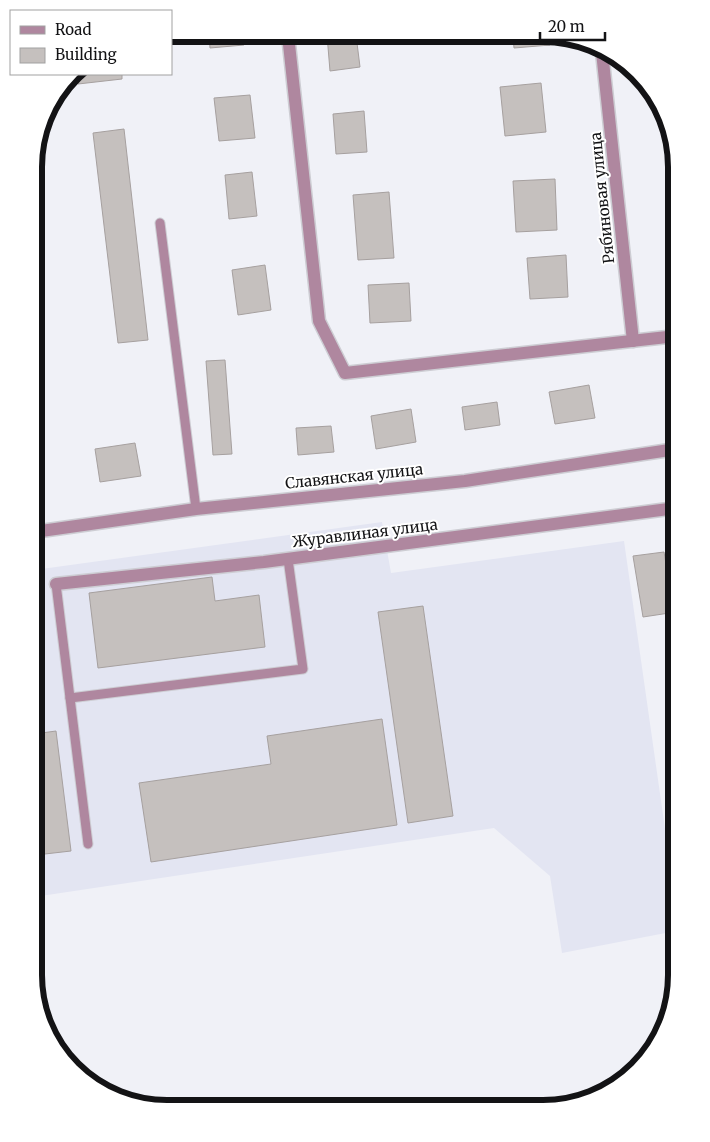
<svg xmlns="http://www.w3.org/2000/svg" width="710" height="1142" font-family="Merriweather,serif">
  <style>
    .built { fill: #e3e5f2 }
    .building { fill: #c5c0be; stroke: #a6a09f }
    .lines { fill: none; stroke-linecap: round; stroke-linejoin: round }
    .service-casing { stroke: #cdcdd3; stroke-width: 11 }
    .minor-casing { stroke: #cdcdd3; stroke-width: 15 }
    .service { stroke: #af879f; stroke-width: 9 }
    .minor { stroke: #af879f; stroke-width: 12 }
    .labels { text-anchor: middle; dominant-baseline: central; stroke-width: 4; stroke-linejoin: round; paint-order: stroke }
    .street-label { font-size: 15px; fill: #131315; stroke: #fff }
    .rim { fill: none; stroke: #131315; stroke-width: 6 }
  </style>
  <rect width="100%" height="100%" fill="#f0f1f7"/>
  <polygon class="built" points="382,522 391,573 624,541 676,906 676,931 562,953 550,876 494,828 34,897 34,570"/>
  <g class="building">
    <polygon points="209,34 243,34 244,45 210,48"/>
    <polygon points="327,35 356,35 360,67 330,71"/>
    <polygon points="513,36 549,36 550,45 514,48"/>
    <polygon points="77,74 122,74 122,79 78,84"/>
    <polygon points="541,83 546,132 505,136 500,87"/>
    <polygon points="250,95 255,138 219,141 214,98"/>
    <polygon points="364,111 367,152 336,154 333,114"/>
    <polygon points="124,129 148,340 118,343 93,133"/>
    <polygon points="673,150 676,168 676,174 674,174"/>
    <polygon points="252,172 257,216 229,219 225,175"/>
    <polygon points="555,179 557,230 516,232 513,181"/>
    <polygon points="389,192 394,258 358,260 353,195"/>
    <polygon points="566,255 568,297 530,299 527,258"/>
    <polygon points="265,265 271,310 238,315 232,270"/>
    <polygon points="409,283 411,321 370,323 368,285"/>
    <polygon points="225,360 232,454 213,455 206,361"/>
    <polygon points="676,374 676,407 672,408 667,375"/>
    <polygon points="589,385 595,418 555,424 549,392"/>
    <polygon points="497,402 500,425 465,430 462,407"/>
    <polygon points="411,409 416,442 376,449 371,416"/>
    <polygon points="331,426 334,452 298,455 296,428"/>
    <polygon points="135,443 141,476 100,482 95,449"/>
    <polygon points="664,552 669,582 676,581 676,612 643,617 633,556"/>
    <polygon points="212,577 215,601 259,595 265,647 98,668 89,593"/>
    <polygon points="423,606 453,816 408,823 378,612"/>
    <polygon points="382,719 397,825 151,862 139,783 271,764 267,736"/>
    <polygon points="56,731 71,851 36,855 34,734"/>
  </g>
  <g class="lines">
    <defs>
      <g id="service">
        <polyline points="160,223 196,509"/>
        <polyline points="56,584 88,844"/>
        <polyline points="70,698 303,669 288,559"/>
      </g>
      <g id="minor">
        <polyline points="288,35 319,321 345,373 676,336"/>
        <polyline points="602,52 633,341"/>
        <polyline points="34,532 196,509 465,481 676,449"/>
        <polyline points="56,584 264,562 676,508"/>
      </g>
    </defs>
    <use href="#service" class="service-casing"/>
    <use href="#minor" class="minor-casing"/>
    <use href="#service" class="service"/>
    <use href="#minor" class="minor"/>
  </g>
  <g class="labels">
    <g class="street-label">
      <text transform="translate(602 198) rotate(-96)">Рябиновая улица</text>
      <text transform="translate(354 476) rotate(-6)">Славянская улица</text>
      <text transform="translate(365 533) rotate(-7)">Журавлиная улица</text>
    </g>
  </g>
  <path d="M0 0H710V1142H0ZM167 42H543A125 125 0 0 1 668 167V975A125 125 0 0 1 543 1100H167A125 125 0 0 1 42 975V167A125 125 0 0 1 167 42Z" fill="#fff" fill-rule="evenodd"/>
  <path class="rim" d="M167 42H543A125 125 0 0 1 668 167V975A125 125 0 0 1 543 1100H167A125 125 0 0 1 42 975V167A125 125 0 0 1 167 42Z"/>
  <rect x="10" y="10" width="162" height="65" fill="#ffffff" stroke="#a1a1a1"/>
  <rect x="20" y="26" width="25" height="8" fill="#af879f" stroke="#a1a1a1"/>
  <text x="55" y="35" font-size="15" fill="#131315">Road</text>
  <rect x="20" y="48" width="25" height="15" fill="#c5c0be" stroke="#a1a1a1"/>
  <text x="55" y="60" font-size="15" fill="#131315">Building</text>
  <path d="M540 32v8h65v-8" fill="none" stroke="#131315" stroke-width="2.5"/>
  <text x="548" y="32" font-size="15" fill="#131315" stroke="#ffffff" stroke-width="4" paint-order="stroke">20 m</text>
</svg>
